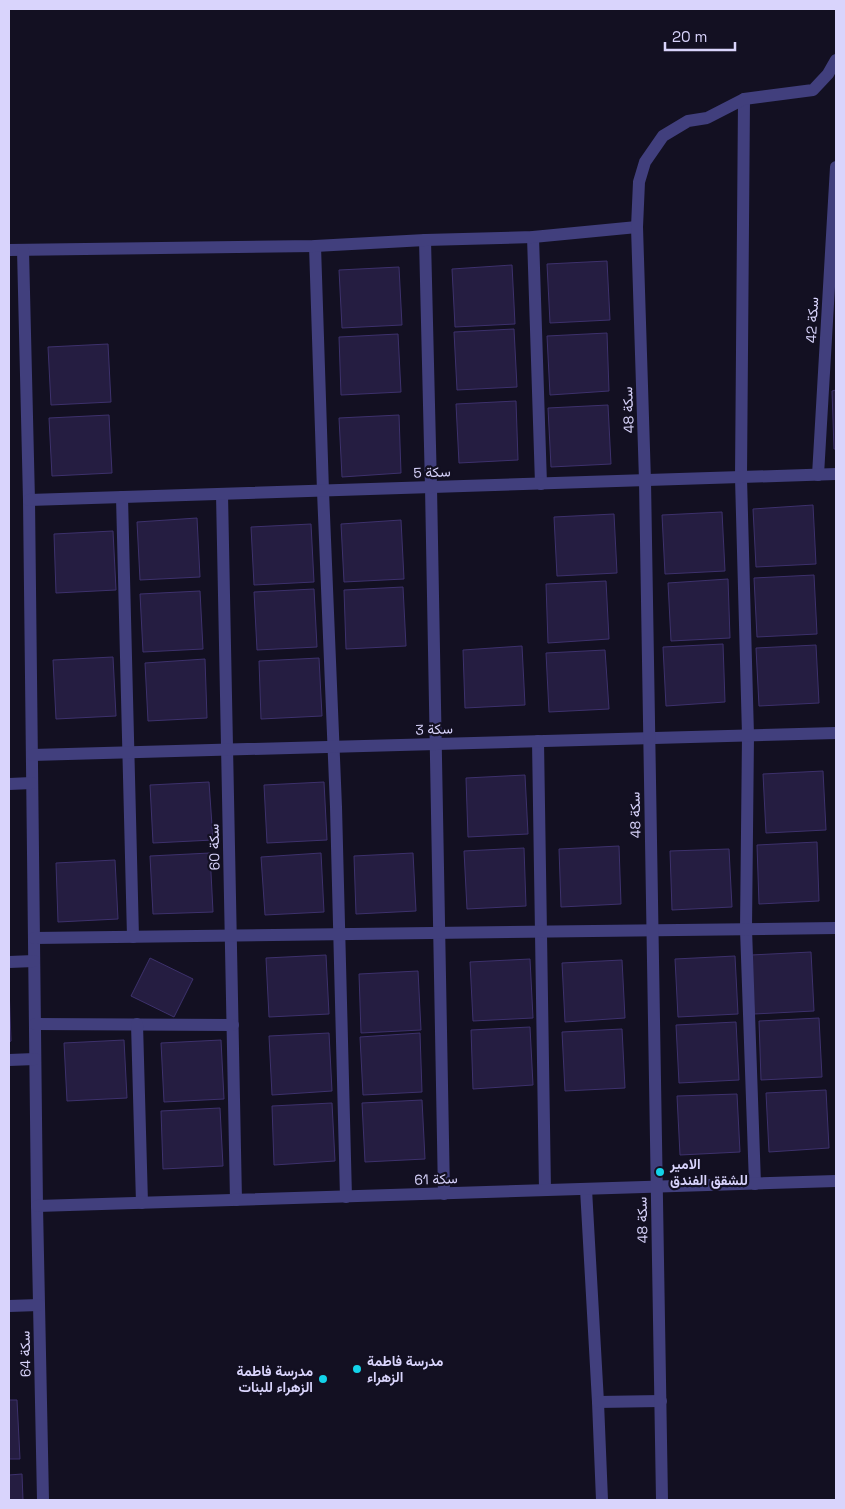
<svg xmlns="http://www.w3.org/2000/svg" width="845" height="1509" font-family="'Space Grotesk',Vazirmatn,sans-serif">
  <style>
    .building { fill: #251d41; stroke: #3d316c }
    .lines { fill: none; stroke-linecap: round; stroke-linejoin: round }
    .minor { stroke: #413f7d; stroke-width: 12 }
    .poi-dot { fill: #13d3e9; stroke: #131022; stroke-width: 2 }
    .labels { text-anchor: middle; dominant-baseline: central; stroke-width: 4.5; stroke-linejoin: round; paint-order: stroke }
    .street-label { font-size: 14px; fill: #d9d4fc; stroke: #131022 }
    .poi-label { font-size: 14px; font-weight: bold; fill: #d9d4fc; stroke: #131022; text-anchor: start }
  </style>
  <rect width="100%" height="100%" fill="#131022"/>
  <g class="building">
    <polygon points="607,261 610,320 550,323 547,264"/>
    <polygon points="512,265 515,324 455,327 452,269"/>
    <polygon points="399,267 402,325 342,328 339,270"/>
    <polygon points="514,329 517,387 457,390 454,332"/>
    <polygon points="607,333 609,391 550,395 547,336"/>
    <polygon points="398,334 401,392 341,395 339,337"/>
    <polygon points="108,344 111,402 51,405 48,347"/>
    <polygon points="836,390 836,449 834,449 832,391"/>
    <polygon points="516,401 518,460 459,463 456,404"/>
    <polygon points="608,405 611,464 551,467 548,408"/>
    <polygon points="109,415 112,473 52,476 49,418"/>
    <polygon points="399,415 401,473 342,477 339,418"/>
    <polygon points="813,505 816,564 756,567 753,509"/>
    <polygon points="722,512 725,571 665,574 662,515"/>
    <polygon points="614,514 617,573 557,576 554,517"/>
    <polygon points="197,518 200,577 140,580 137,522"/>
    <polygon points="401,520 404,579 344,582 341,524"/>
    <polygon points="311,524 314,582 254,585 251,527"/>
    <polygon points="113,531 116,590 56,593 54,534"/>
    <polygon points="814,575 817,634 757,637 754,578"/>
    <polygon points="728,579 730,638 671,641 668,583"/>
    <polygon points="606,581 609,639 548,643 546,584"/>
    <polygon points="403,587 406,646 346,649 344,590"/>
    <polygon points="314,589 317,647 257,650 254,592"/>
    <polygon points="200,591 203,649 143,652 140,594"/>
    <polygon points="723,644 725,702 666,706 663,647"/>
    <polygon points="816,645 819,703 759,706 756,648"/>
    <polygon points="522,646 525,705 465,708 463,650"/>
    <polygon points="605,650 609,709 549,712 546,653"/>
    <polygon points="113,657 116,716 56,719 53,660"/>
    <polygon points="319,658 322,716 261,719 259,661"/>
    <polygon points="205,659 207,718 148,721 145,663"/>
    <polygon points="823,771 826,830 766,833 763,774"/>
    <polygon points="525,775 528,834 468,837 466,778"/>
    <polygon points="209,782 213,840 153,843 150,785"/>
    <polygon points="324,782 327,840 267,843 264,785"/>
    <polygon points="817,842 819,901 759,904 757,845"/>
    <polygon points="619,846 621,904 561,907 559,849"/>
    <polygon points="524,848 526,906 467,909 464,851"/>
    <polygon points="729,849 732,907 672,910 670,851"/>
    <polygon points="210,853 213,912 153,914 150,856"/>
    <polygon points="321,853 324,912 265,915 261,857"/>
    <polygon points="413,853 416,911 356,914 354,856"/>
    <polygon points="115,860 118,919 58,922 56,863"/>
    <polygon points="811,952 814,1011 754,1014 751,955"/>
    <polygon points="326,955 329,1014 269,1017 266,958"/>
    <polygon points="735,956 738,1014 678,1017 675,959"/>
    <polygon points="150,958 193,979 174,1017 131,996"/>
    <polygon points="530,959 533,1018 473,1021 470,962"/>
    <polygon points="622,960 625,1018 565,1022 562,963"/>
    <polygon points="418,971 421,1030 361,1033 359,974"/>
    <polygon points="9,986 11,1041 9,1042"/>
    <polygon points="819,1018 822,1077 761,1080 759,1021"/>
    <polygon points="736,1022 739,1080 679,1083 676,1025"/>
    <polygon points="530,1027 533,1085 473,1089 471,1030"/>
    <polygon points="622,1029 625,1088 565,1091 562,1032"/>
    <polygon points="329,1033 332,1091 272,1095 269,1036"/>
    <polygon points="420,1033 422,1092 363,1095 360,1037"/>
    <polygon points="124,1040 127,1098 67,1101 64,1043"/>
    <polygon points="221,1040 224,1099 164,1102 161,1043"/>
    <polygon points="826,1090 829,1148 769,1152 766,1093"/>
    <polygon points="737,1094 740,1152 680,1155 677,1096"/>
    <polygon points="422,1100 425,1159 365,1162 362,1103"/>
    <polygon points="332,1103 335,1161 274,1165 272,1106"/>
    <polygon points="220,1108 223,1166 163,1169 161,1111"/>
    <polygon points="9,1400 17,1400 20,1459 9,1459"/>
    <polygon points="22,1474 23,1500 9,1500 9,1475"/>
  </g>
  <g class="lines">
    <g class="minor">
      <polyline points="744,99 741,478 748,735 746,929 755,1184"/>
      <polyline points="533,237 541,484"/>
      <polyline points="425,240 431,487 444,1194"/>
      <polyline points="315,246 323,491 336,807 346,1197"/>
      <polyline points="9,250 315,246 425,240 533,237 637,227"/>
      <polyline points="23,250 29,500 37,1206 43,1500"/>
      <polyline points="818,475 836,167"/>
      <polyline points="222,494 236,1200"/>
      <polyline points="122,497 133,937"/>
      <polyline points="29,500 836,474"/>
      <polyline points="538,741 545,1190"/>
      <polyline points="32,755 836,733"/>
      <polyline points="9,784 32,783"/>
      <polyline points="34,938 836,928"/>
      <polyline points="9,962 34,961"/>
      <polyline points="35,1024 233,1025"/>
      <polyline points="137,1024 142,1203"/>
      <polyline points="9,1060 35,1059"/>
      <polyline points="586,1189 598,1402 602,1500"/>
      <polyline points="37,1206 836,1181"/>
      <polyline points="9,1306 39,1305"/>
      <polyline points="598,1402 661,1401"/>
      <polyline points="662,1500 645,481 637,227 639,182 645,162 663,136 688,121 707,118 744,99 813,90 828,74 836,60"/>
    </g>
  </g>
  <g class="poi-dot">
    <circle cx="660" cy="1172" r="5"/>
    <circle cx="357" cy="1369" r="5"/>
    <circle cx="323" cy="1379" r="5"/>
  </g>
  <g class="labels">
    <g class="street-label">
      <text transform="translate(812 320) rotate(-87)">سكة 42</text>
      <text transform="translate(628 410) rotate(-92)">سكة 48</text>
      <text transform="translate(432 472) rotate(-2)">سكة 5</text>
      <text transform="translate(434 729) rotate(-2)">سكة 3</text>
      <text transform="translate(635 815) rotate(-91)">سكة 48</text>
      <text transform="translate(214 847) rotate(-91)">سكة 60</text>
      <text transform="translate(436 1179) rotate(-2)">سكة 61</text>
      <text transform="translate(642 1220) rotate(-91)">سكة 48</text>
      <text transform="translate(25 1354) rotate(-91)">سكة 64</text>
    </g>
    <g class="poi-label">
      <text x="670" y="1164">الامير<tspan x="670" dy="16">للشقق الفندق</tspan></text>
      <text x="367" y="1361">مدرسة فاطمة<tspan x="367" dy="16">الزهراء</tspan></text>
      <text x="313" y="1371" text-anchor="end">مدرسة فاطمة<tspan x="313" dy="16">الزهراء للبنات</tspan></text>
    </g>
  </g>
  <rect width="845" height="1509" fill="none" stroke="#d9d4fc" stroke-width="20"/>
  <path d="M665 42v8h70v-8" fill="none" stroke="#d9d4fc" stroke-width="2.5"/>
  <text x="672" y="42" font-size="15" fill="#d9d4fc" stroke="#131022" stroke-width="4" paint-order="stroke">20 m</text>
</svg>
